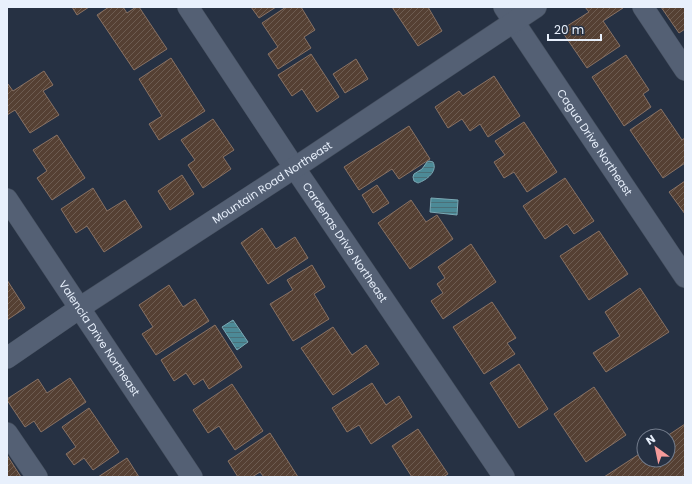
<svg xmlns="http://www.w3.org/2000/svg" width="692" height="484" font-family="Poppins,sans-serif">
  <style>
    .water { fill: url(#water-rules); stroke: #7ba9b5 }
    .building { fill: url(#building-hatch); stroke: #897264 }
    .lines { fill: none; stroke-linecap: round; stroke-linejoin: round }
    .minor-casing { stroke: #434d5c; stroke-width: 22 }
    .minor { stroke: #546074; stroke-width: 21 }
    .labels { text-anchor: middle; dominant-baseline: central; stroke-width: 3; stroke-linejoin: round; paint-order: stroke }
    .street-label { font-size: 11px; fill: #e8f0fc; stroke: #263143 }
  </style>
  <defs>
    <pattern id="water-rules" width="6" height="5" patternUnits="userSpaceOnUse"><rect width="6" height="5" fill="#4c8a97"/><path d="M0 2.5h6" fill="none" stroke="#4a7079"/></pattern>
    <pattern id="building-hatch" width="6" height="6" patternUnits="userSpaceOnUse"><rect width="6" height="6" fill="#554033"/><path d="M-1 1l2-2M0 6l6-6M5 7l2-2" fill="none" stroke="#6d5c51"/></pattern>
  </defs>
  <rect width="100%" height="100%" fill="#263143"/>
  <g class="water">
    <path d="M429 161 433 162C438 171 427 180 418 183L414 181 413 177 414 174 422 169 427 162Z"/>
    <polygon points="431,198 458,200 457,215 430,212"/>
    <polygon points="233,320 248,342 237,350 222,327"/>
  </g>
  <g class="building">
    <polygon points="72,7 89,7 77,15"/>
    <polygon points="109,7 123,7 127,13 136,7 139,7 167,49 134,70 97,15"/>
    <polygon points="251,7 276,7 259,18"/>
    <polygon points="286,7 301,7 315,30 304,37 311,48 278,69 268,54 278,47 262,23"/>
    <polygon points="392,7 428,7 442,31 418,46"/>
    <polygon points="585,7 622,7 623,8 603,21 620,46 587,68 561,30 589,12"/>
    <polygon points="661,7 685,7 685,29 679,33"/>
    <polygon points="311,54 339,97 317,112 302,89 292,96 278,75"/>
    <polygon points="626,55 649,90 643,94 651,107 624,126 592,77"/>
    <polygon points="171,58 205,111 159,140 149,124 162,116 139,79"/>
    <polygon points="356,59 368,79 345,93 333,74"/>
    <polygon points="44,71 53,85 43,91 59,115 30,133 15,110 7,115 7,85 8,84 13,91"/>
    <polygon points="494,76 520,116 488,137 480,124 470,131 462,119 448,128 435,107 459,91 463,96"/>
    <polygon points="661,109 682,140 685,138 685,163 663,178 630,130"/>
    <polygon points="213,119 234,150 223,157 231,169 203,188 188,165 195,160 181,140"/>
    <polygon points="524,122 557,172 527,192 514,172 504,178 494,162 505,155 495,141"/>
    <polygon points="409,126 430,159 399,179 392,169 359,190 344,167"/>
    <polygon points="57,135 85,178 52,200 37,178 47,171 33,150"/>
    <polygon points="182,175 194,194 170,210 158,191"/>
    <polygon points="565,178 594,221 574,234 567,224 545,239 523,206"/>
    <polygon points="685,181 685,214 669,192"/>
    <polygon points="377,185 389,203 373,213 362,195"/>
    <polygon points="93,188 107,211 125,200 142,227 104,252 87,226 76,233 61,209"/>
    <polygon points="411,200 426,222 437,215 453,239 410,269 378,223"/>
    <polygon points="262,228 276,249 295,237 308,258 268,284 241,243"/>
    <polygon points="599,231 628,274 589,300 560,256"/>
    <polygon points="471,244 496,282 443,319 431,301 443,293 437,284 445,278 438,267"/>
    <polygon points="312,265 325,287 314,294 329,319 293,341 270,304 293,290 287,280"/>
    <polygon points="7,280 25,308 7,320"/>
    <polygon points="169,285 183,307 195,299 209,321 156,355 142,334 153,327 139,305"/>
    <polygon points="640,288 669,332 606,372 593,353 620,336 605,312"/>
    <polygon points="492,302 516,338 507,343 515,354 484,374 453,327"/>
    <polygon points="215,325 242,367 209,389 203,379 194,385 186,373 174,381 161,360"/>
    <polygon points="333,327 352,355 366,345 379,364 333,395 301,348"/>
    <polygon points="519,364 548,409 519,428 490,383"/>
    <polygon points="70,378 86,402 41,432 34,421 25,427 7,400 7,399 38,379 47,393"/>
    <polygon points="372,383 386,405 399,396 412,417 371,444 359,425 347,432 332,408"/>
    <polygon points="232,384 263,431 235,450 219,426 208,433 193,410"/>
    <polygon points="594,387 626,435 586,462 554,414"/>
    <polygon points="89,408 119,452 93,470 84,458 74,465 66,454 76,447 62,427"/>
    <polygon points="685,424 685,477 604,477 644,451 644,460 668,460 668,436 667,436"/>
    <polygon points="418,429 448,474 443,477 412,477 392,446"/>
    <polygon points="270,433 298,477 264,477 260,472 252,477 238,477 228,461"/>
    <polygon points="7,455 21,477 7,477"/>
    <polygon points="127,458 139,477 98,477"/>
  </g>
  <g class="lines">
    <defs>
      <g id="minor">
        <path id="s1" d="M188 7 294 167 504 477"/>
        <path id="s2" d="M504 7 685 277"/>
        <polyline points="643,7 685,70"/>
        <path id="s3" d="M7 199 192 477"/>
        <path id="s4" d="M7 358 90 301 308 159 536 7"/>
        <polyline points="7,433 37,477"/>
      </g>
    </defs>
    <use href="#minor" class="minor-casing"/>
    <use href="#minor" class="minor"/>
  </g>
  <g class="labels">
    <g class="street-label">
      <text stroke="none"><textPath href="#s2" startOffset="163">Cagua Drive Northeast</textPath></text>
      <text stroke="none"><textPath href="#s4" startOffset="318">Mountain Road Northeast</textPath></text>
      <text stroke="none"><textPath href="#s1" startOffset="283">Cardenas Drive Northeast</textPath></text>
      <text stroke="none"><textPath href="#s3" startOffset="167">Valencia Drive Northeast</textPath></text>
    </g>
  </g>
  <rect width="692" height="484" fill="none" stroke="#e8f0fc" stroke-width="16"/>
  <g transform="translate(656 448) rotate(327)"><circle r="19" fill="#263143" stroke="#747d8d"/>
  <path d="M0-3L7 15L0 10L-7 15Z" fill="#f59b9a"/>
  <text y="-6" font-size="11" font-weight="bold" text-anchor="middle" fill="#e8f0fc">N</text>
  </g>
  <path d="M548 34v6h53v-6" fill="none" stroke="#e8f0fc" stroke-width="2"/>
  <text x="554" y="34" font-size="12" fill="#e8f0fc" stroke="#263143" stroke-width="3" paint-order="stroke">20 m</text>
</svg>
